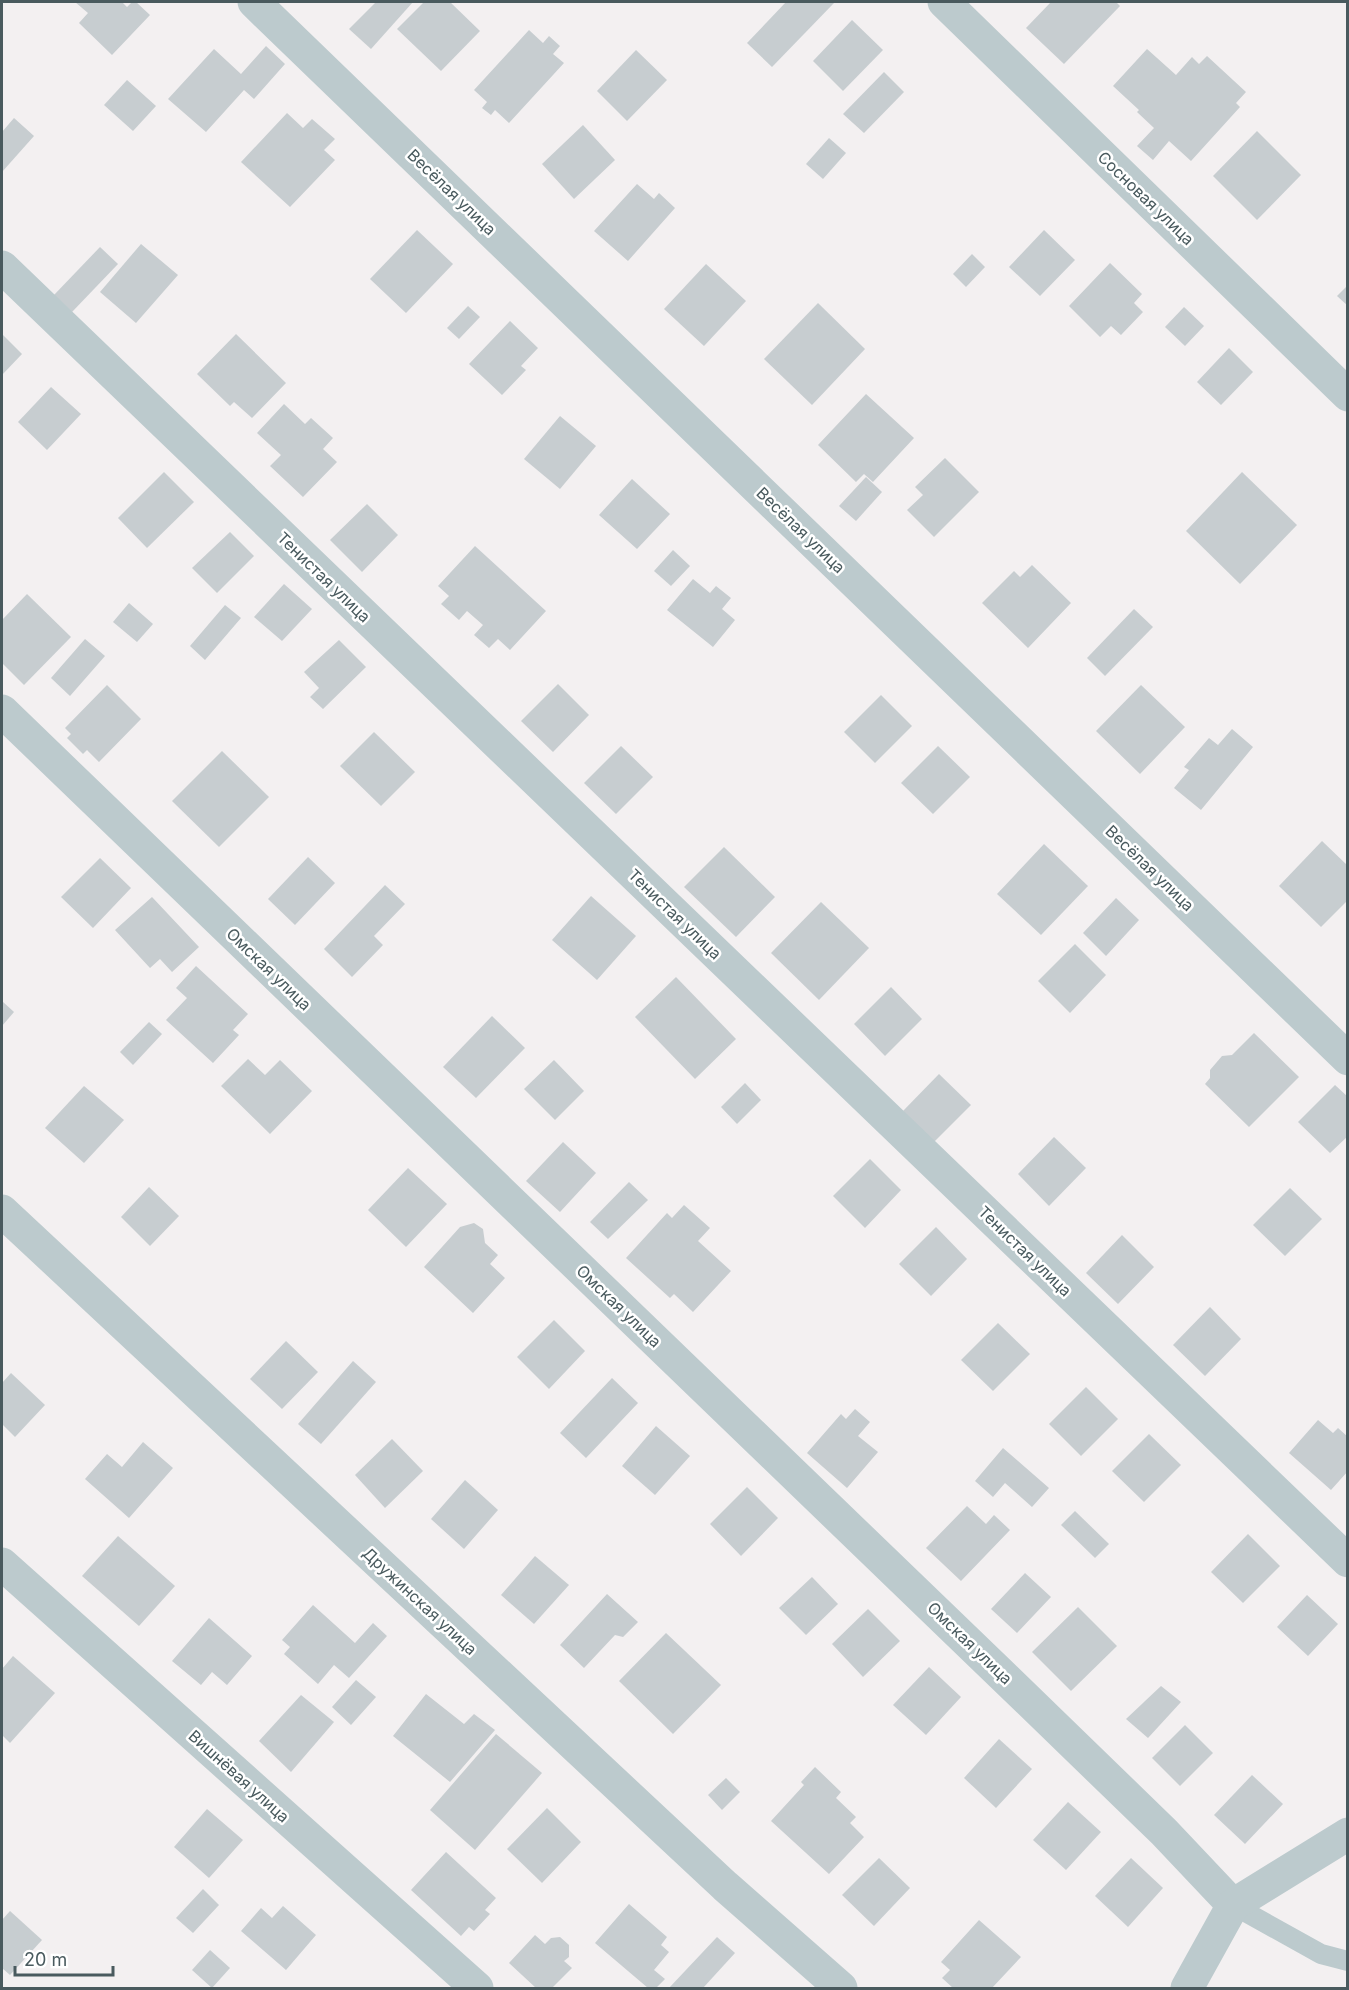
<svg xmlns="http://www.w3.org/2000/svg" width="1349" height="1990" font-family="Inter,sans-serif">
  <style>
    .building { fill: #c7cdd0 }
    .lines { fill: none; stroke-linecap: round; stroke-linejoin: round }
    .service { stroke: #bccacd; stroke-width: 20 }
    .minor { stroke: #bccacd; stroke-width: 33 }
    .labels { text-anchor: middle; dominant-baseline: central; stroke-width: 5; stroke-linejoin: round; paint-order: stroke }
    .street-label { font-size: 16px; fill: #495a5e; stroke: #fff }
  </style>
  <rect width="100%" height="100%" fill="#f3f0f1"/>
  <g class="building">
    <polygon points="75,2 122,2 127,7 132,2 136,2 150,15 112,55 79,23 88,13"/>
    <polygon points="376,2 413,2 371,49 349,29"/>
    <polygon points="424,2 450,2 480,31 441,71 397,29"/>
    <polygon points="786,2 835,2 772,67 747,43"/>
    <polygon points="1051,2 1116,2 1120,6 1064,64 1026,28"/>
    <polygon points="852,20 883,50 843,91 813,61"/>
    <polygon points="529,30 543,43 549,36 560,46 553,54 564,63 509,123 495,110 491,115 482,108 487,102 474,90"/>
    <polygon points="266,46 285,64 254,99 244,90 206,132 168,99 214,49 241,74"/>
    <polygon points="1147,49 1176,75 1192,57 1199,64 1207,56 1246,92 1236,103 1240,107 1191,161 1169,141 1153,160 1137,146 1154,128 1137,112 1139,110 1113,86"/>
    <polygon points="636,50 667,80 627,121 597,91"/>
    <polygon points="884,72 904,92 864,133 843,114"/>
    <polygon points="127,80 156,106 133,131 104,105"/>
    <polygon points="287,113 303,128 312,119 335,139 324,150 335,160 290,207 241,162"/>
    <polygon points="14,118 34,136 2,172 2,132"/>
    <polygon points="583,125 615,160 574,199 542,164"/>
    <polygon points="1257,131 1301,175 1257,220 1213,176"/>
    <polygon points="829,138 846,153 823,179 806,164"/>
    <polygon points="637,184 654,199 659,193 675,208 628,261 594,231"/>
    <polygon points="417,230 453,264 406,313 370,279"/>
    <polygon points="1044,230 1075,260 1040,296 1009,267"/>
    <polygon points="141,244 178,275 136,323 100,292"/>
    <polygon points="100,247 118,264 72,312 54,295"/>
    <polygon points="972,254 985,267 966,287 953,274"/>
    <polygon points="1110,263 1142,294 1134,303 1143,312 1121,335 1111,326 1100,337 1069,306"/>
    <polygon points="706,264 746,301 704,346 664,309"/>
    <polygon points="1348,285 1348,306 1337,296"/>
    <polygon points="818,303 865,349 812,405 764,359"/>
    <polygon points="468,306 480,317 459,339 447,328"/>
    <polygon points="1184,307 1204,326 1185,346 1165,327"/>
    <polygon points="510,321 538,348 521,366 526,370 502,395 469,364"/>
    <polygon points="2,334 22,354 2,375"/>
    <polygon points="236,334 286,383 252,418 234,402 230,406 197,374"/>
    <polygon points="1229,348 1253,372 1221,405 1197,382"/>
    <polygon points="51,387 81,414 47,450 18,422"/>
    <polygon points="866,394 914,438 873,482 864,474 856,482 818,445"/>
    <polygon points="284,404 305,424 311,418 333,438 323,449 337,462 303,497 270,466 281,455 257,433"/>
    <polygon points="560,416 596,446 560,489 524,459"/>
    <polygon points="945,458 979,492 934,537 907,510 923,495 915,487"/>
    <polygon points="164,472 194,502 147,548 118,518"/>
    <polygon points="1242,472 1297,525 1240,584 1186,531"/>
    <polygon points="866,477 882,492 856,521 839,506"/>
    <polygon points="632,479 670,514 637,549 599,515"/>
    <polygon points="367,504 398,535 362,572 330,540"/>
    <polygon points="230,532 254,556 217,593 192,568"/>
    <polygon points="475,546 546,611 510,650 498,639 489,648 474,635 483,625 467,611 459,620 441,604 449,596 438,586"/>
    <polygon points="673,550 690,566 671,586 654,571"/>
    <polygon points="1032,565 1071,603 1028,648 982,603 1014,571 1020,577"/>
    <polygon points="693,579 710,593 716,586 731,598 722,609 735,620 713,647 667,610"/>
    <polygon points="284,584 312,609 282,641 254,617"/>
    <polygon points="27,594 71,637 24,685 2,663 2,620"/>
    <polygon points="129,603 153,624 137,642 113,622"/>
    <polygon points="225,605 241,618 205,660 190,646"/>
    <polygon points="1134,609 1153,627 1105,676 1087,658"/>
    <polygon points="85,639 105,656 70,696 51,678"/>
    <polygon points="339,640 366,667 323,709 310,697 319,688 304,672"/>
    <polygon points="558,684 589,715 553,752 521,721"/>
    <polygon points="107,685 141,719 99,762 87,750 83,754 67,738 71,734 65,728"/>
    <polygon points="1141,685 1185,727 1140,774 1096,731"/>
    <polygon points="881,695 912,726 875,763 844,732"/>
    <polygon points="1232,729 1253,747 1201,810 1174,788 1189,770 1184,767 1209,738 1218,745"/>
    <polygon points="374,732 415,772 381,806 340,766"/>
    <polygon points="621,746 653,777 616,814 584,783"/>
    <polygon points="938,746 970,777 933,814 901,783"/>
    <polygon points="222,751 269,797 219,847 172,801"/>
    <polygon points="1322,841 1348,866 1348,900 1321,927 1279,886"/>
    <polygon points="1044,844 1088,886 1041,935 997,894"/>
    <polygon points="724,847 775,897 736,937 684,887"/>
    <polygon points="308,857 335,883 295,925 268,899"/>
    <polygon points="100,858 131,888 93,928 61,897"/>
    <polygon points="385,885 405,904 374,936 383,945 352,977 324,949"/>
    <polygon points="591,896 636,936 597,980 552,940"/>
    <polygon points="152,897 199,947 172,972 160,959 150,968 115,930"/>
    <polygon points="1116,898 1139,920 1106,956 1083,933"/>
    <polygon points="821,902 869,948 819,1000 771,953"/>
    <polygon points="1075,944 1106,975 1070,1013 1038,981"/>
    <polygon points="196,966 248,1014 233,1030 239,1035 213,1063 166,1020 187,998 176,988"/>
    <polygon points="676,977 736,1039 695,1079 635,1017"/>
    <polygon points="891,987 922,1019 885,1056 854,1024"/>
    <polygon points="2,1001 14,1012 2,1026"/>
    <polygon points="492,1016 525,1048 476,1098 443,1067"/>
    <polygon points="149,1022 162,1034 133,1065 120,1052"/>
    <polygon points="1254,1033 1299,1077 1249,1127 1205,1084 1210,1078 1210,1070 1222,1056 1232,1055"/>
    <polygon points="248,1059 265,1075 280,1060 312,1091 270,1134 221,1086"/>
    <polygon points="554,1060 584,1091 555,1120 524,1089"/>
    <polygon points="939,1074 971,1105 934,1142 903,1111"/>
    <polygon points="745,1083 761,1100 737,1124 721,1107"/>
    <polygon points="1335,1085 1348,1097 1348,1136 1330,1153 1298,1122"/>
    <polygon points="84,1086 124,1120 84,1163 45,1128"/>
    <polygon points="1054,1137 1086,1168 1049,1206 1018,1174"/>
    <polygon points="563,1142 596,1173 560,1212 526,1181"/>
    <polygon points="870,1159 901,1190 865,1228 833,1196"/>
    <polygon points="408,1168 447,1204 406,1247 368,1210"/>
    <polygon points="629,1182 648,1200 608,1239 590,1222"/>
    <polygon points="149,1187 179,1216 150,1246 121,1217"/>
    <polygon points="1290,1188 1322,1219 1285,1256 1253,1225"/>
    <polygon points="684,1205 710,1228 698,1241 731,1271 693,1312 674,1294 670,1298 626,1258 667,1213 672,1218"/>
    <polygon points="474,1223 483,1229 485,1243 498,1255 490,1264 505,1278 473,1313 424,1267 460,1227"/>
    <polygon points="936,1227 967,1259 931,1296 899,1264"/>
    <polygon points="1122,1235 1154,1267 1118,1304 1086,1273"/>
    <polygon points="1210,1307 1241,1339 1205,1376 1173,1345"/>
    <polygon points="554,1320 585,1351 549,1389 517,1357"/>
    <polygon points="998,1323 1030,1354 993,1391 961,1360"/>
    <polygon points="286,1341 318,1372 282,1409 250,1379"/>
    <polygon points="353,1361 376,1382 321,1444 298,1424"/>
    <polygon points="11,1373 45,1405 15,1437 2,1424 2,1383"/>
    <polygon points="612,1378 638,1403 586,1458 560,1433"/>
    <polygon points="1086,1387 1118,1419 1081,1456 1049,1424"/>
    <polygon points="855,1409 870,1422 858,1436 878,1452 847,1488 807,1453 841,1414 846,1419"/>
    <polygon points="1318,1420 1333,1433 1338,1428 1348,1437 1348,1471 1331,1490 1289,1453"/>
    <polygon points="656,1426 690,1456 655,1495 622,1466"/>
    <polygon points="1149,1434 1181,1465 1144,1502 1112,1471"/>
    <polygon points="392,1439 423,1471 385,1508 355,1475"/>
    <polygon points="143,1442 173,1468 129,1518 85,1479 107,1454 122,1467"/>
    <polygon points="1003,1448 1049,1488 1032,1507 1005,1483 993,1497 975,1481"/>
    <polygon points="465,1480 498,1510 464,1549 431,1519"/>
    <polygon points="747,1487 778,1518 741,1556 710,1524"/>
    <polygon points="967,1506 986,1524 994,1515 1010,1530 961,1581 926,1548"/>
    <polygon points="1075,1511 1109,1544 1095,1558 1061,1525"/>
    <polygon points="1248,1534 1280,1566 1243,1603 1211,1572"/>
    <polygon points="118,1536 175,1586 139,1626 82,1576"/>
    <polygon points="535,1556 569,1585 534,1624 501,1595"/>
    <polygon points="1025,1573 1051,1597 1017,1633 991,1609"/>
    <polygon points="812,1577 838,1604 806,1635 779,1608"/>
    <polygon points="607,1594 638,1622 623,1637 615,1635 584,1668 560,1645"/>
    <polygon points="1307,1595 1338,1624 1308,1656 1277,1627"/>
    <polygon points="313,1605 355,1643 373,1623 387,1636 349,1678 334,1665 318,1684 284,1654 290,1647 282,1640"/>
    <polygon points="1078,1607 1117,1646 1071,1691 1032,1652"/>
    <polygon points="868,1609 900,1641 863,1677 832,1644"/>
    <polygon points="209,1618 252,1656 227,1685 212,1672 201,1685 172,1661"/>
    <polygon points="666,1633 721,1685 673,1734 619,1681"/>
    <polygon points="13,1656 55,1693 10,1743 2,1735 2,1669"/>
    <polygon points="929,1667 961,1697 926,1735 893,1705"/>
    <polygon points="356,1680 376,1697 351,1725 332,1707"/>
    <polygon points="1161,1686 1181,1702 1148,1738 1126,1719"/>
    <polygon points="426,1694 464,1724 474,1714 495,1730 450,1782 393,1736"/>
    <polygon points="301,1695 334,1722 291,1772 259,1741"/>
    <polygon points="1185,1725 1213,1753 1180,1786 1152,1758"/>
    <polygon points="496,1734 542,1773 475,1850 430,1810"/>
    <polygon points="999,1739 1032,1769 996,1808 964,1778"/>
    <polygon points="815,1767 841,1792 836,1798 856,1817 850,1823 864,1837 829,1874 771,1821 804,1785 801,1782"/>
    <polygon points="1252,1775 1283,1804 1245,1844 1214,1815"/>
    <polygon points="726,1778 740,1792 722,1810 708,1795"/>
    <polygon points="1068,1802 1101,1832 1066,1870 1033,1840"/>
    <polygon points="547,1808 581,1842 542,1883 507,1849"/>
    <polygon points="207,1809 243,1840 209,1878 174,1847"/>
    <polygon points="446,1852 496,1898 485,1910 490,1914 474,1931 469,1927 461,1936 411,1890"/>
    <polygon points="879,1858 910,1888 874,1926 842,1895"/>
    <polygon points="1131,1858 1163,1888 1128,1927 1095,1896"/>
    <polygon points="203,1889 219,1905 193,1933 176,1918"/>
    <polygon points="629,1904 667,1937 661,1945 669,1952 654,1970 665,1979 656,1988 648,1988 595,1943"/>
    <polygon points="283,1906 316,1935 286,1970 241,1931 261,1908 272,1918"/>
    <polygon points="10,1911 42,1940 10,1975 2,1968 2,1920"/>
    <polygon points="979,1920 1021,1957 992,1988 953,1988 942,1978 950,1970 941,1962"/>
    <polygon points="535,1935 545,1944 551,1938 560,1937 569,1945 569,1957 564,1961 572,1968 552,1988 536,1988 509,1963"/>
    <polygon points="717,1937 735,1953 703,1988 669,1988"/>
    <polygon points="210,1950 230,1968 212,1988 192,1970"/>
  </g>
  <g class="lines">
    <polyline class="service" points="1233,1905 1321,1954 1348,1961"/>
    <g class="minor">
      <polyline points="254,2 1348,1059"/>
      <polyline points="944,2 1348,395"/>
      <polyline points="2,267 1348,1561"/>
      <polyline points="2,711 1003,1676 1164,1832 1233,1905"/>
      <polyline points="2,1211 725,1886 841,1988"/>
      <polyline points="2,1564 477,1988"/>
      <polyline points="1187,1988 1233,1905 1348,1834"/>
    </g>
  </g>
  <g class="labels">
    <g class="street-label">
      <text transform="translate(452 192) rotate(44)">Весёлая улица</text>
      <text transform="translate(1146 198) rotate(44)">Сосновая улица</text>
      <text transform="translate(801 530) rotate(44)">Весёлая улица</text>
      <text transform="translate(324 577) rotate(44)">Тенистая улица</text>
      <text transform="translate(1150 868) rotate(44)">Весёлая улица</text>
      <text transform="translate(675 914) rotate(44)">Тенистая улица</text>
      <text transform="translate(269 969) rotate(44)">Омская улица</text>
      <text transform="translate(1025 1251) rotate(44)">Тенистая улица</text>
      <text transform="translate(619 1306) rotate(44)">Омская улица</text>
      <text transform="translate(420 1601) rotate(43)">Дружинская улица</text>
      <text transform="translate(970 1643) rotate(44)">Омская улица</text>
      <text transform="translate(239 1776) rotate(42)">Вишнёвая улица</text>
    </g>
  </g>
  <rect width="1349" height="1990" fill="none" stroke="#495a5e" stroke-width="6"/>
  <path d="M15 1966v9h98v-9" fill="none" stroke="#495a5e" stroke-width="3"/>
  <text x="24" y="1966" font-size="18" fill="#495a5e" stroke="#ffffff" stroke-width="4.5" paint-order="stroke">20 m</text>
</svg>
